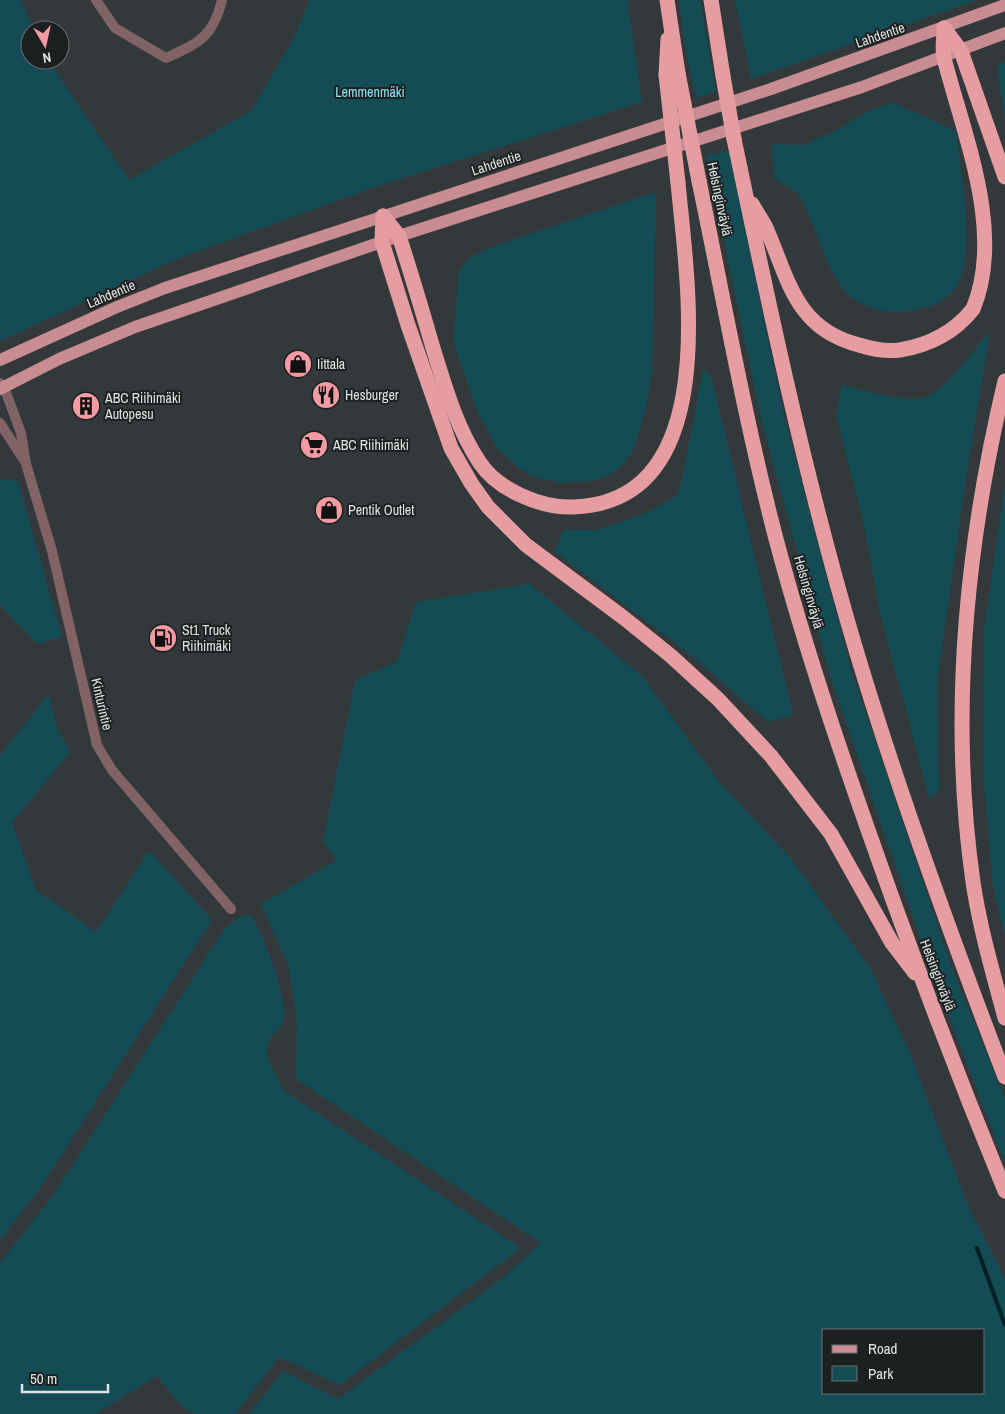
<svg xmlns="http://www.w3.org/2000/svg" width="1005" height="1414" font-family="'Archivo Narrow',sans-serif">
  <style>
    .green { fill: #144c56; fill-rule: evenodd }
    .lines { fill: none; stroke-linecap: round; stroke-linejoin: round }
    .stream { stroke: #042025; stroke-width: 4 }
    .minor { stroke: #816365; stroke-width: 10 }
    .primary { stroke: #c98d91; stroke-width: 12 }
    .motorway { stroke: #e59da2; stroke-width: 15 }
    .motorway-bridge { stroke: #e59da2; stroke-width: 15 }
    .labels { text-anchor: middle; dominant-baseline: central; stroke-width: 4; stroke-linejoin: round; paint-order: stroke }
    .street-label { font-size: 14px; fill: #e1e4e5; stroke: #1d2020 }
    .park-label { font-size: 14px; fill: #87e6f9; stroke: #1d2020 }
    .poi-label { font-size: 14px; fill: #e1e4e5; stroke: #1d2020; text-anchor: start }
  </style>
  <rect width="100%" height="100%" fill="#33393a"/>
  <g class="green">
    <polygon points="0,0 21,0 34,30 30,30 30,60 48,60 129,180 251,111 293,39 310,0 627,0 642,102 375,187 174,260 0,341"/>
    <polygon points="679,0 700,0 716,92 696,98 685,48"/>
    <polygon points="735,0 977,0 751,79"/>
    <polygon points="1005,62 1005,123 997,64"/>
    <path d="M894 103 956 131C960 167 979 263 953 291 942 304 925 309 909 311 887 314 862 309 846 292 826 270 820 236 806 210 804 205 801 197 797 193 791 188 782 184 775 179L771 149 775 144 803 145 831 133 872 109Z"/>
    <polygon points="729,151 783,412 851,670 952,968 1005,1099 1005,1163 933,975 830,676 761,418 706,155"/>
    <polygon points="656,192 652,370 646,409 634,448 624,464 608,476 591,481 562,483 534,477 519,468 497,448 478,413 453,342 459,271 470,257 503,243"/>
    <path d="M990 331 966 479 937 681 939 791 929 798 880 613 864 526 836 416 842 385C863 389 906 404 926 397 946 390 975 348 990 331Z"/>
    <polygon points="703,370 711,376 793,715 768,722 687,652 555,552 563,530 597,530 646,513 676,496 681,484"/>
    <polygon points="0,479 18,481 62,637 37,644 0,605"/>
    <polygon points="1005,483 1005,936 993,887 983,772 984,631"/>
    <path d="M530 584 642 676 720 783 792 860 870 968 910 1053 968 1206 1005 1279V1414H249L283 1371 338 1399 499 1281 541 1243 296 1079 297 1021 288 965 261 904 337 860 323 841 355 680 397 662 416 602ZM824 1330H984V1393H824Z"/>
    <polygon points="49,694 57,729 70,752 12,823 36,890 96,932 149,851 212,920 41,1187 0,1240 0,755"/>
    <path d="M250 915C263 932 291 1004 282 1024 278 1033 265 1038 267 1054 268 1063 281 1083 285 1092L521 1248 340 1385 279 1357 235 1414H195L183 1408 157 1376 95 1414H0V1263L52 1197 225 928 239 917Z"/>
  </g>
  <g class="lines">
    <polyline class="stream" points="977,1248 1005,1325"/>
    <g class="minor">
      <path d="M96 0 115 28 166 58C199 43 213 37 222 0"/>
      <polyline points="0,383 4,387 21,433 26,464 52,551 97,745 112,770 231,909"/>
      <polyline points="0,423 24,460"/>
    </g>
    <g class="primary">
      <polyline points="0,360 117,307 165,288 771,89 1005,5"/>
      <polyline points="0,389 59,359 135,327 399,236 862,87 1005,33"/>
    </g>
    <g class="motorway">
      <polyline points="667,0 678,73"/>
      <polyline points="711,0 723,76"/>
      <polyline points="944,28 961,51 1005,177"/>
      <polyline points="666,75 668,39"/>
      <path d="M734 139C770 311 806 482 856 650 899 794 951 936 1005 1077"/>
      <path d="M699 181C724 301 745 420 776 539 809 663 851 783 894 903 929 1000 966 1096 1005 1191"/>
      <path d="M752 204C757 213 763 221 767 230 789 281 796 329 859 345 872 349 886 352 900 350 930 345 954 333 973 309 1005 232 964 136 944 58 942 49 944 37 944 28"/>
      <polyline points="383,216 382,242 408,325 451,448 471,483 488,507 526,545 624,618 671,656 718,699 771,756 831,834 892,943 915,973"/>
      <path d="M383 216 399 236C411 273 422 310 433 348 445 387 457 429 480 463 498 490 541 508 573 507 724 502 687 281 678 183"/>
      <path d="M1005 381C966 545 949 714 973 882 980 929 993 973 1005 1018"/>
    </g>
    <g class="motorway-bridge">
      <polyline points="678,73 699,181"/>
      <polyline points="666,75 678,183"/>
      <polyline points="723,76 734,139"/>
    </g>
  </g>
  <defs>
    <symbol id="shop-disc" viewBox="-11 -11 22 22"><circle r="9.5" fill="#f49aa2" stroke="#1d2020"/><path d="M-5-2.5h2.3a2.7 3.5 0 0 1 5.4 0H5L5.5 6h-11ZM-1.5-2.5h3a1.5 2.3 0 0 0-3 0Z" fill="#111"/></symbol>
    <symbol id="restaurant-disc" viewBox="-11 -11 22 22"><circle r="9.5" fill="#f49aa2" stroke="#1d2020"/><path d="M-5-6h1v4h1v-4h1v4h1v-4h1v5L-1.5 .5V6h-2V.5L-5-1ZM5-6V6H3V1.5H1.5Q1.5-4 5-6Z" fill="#111"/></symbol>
    <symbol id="building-disc" viewBox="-11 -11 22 22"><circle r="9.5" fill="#f49aa2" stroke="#1d2020"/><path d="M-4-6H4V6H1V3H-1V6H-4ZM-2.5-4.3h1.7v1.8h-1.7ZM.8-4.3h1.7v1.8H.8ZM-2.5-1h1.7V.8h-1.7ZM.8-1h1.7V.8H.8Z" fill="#111"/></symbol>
    <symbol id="supermarket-disc" viewBox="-11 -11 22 22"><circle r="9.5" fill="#f49aa2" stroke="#1d2020"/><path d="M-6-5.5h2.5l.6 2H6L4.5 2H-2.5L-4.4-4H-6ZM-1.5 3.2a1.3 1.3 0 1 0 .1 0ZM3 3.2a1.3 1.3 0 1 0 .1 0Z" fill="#111"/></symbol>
    <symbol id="fuel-disc" viewBox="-11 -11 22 22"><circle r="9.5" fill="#f49aa2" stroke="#1d2020"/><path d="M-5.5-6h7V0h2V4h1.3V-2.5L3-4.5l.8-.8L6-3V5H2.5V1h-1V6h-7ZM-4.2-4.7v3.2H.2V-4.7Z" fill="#111"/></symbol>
  </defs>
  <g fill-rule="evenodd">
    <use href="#shop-disc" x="282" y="348" width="32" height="32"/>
    <use href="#restaurant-disc" x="310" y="379" width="32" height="32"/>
    <use href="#building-disc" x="70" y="390" width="32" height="32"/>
    <use href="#supermarket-disc" x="298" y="429" width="32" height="32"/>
    <use href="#shop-disc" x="313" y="494" width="32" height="32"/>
    <use href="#fuel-disc" x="147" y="622" width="32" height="32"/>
  </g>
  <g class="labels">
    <g class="street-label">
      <text transform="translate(880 35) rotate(-19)">Lahdentie</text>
      <text transform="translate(496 163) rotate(-18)">Lahdentie</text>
      <text transform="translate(720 199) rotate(78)">Helsinginväylä</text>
      <text transform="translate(111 294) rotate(-23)">Lahdentie</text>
      <text transform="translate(809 592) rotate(74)">Helsinginväylä</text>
      <text transform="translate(102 704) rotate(77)">Kinturintie</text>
      <text transform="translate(938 975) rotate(69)">Helsinginväylä</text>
    </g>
    <g class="park-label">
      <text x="370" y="92">Lemmenmäki</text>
    </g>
    <g class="poi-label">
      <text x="317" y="364">Iittala</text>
      <text x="345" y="395">Hesburger</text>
      <text x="105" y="398">ABC Riihimäki<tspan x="105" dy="16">Autopesu</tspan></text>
      <text x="333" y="445">ABC Riihimäki</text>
      <text x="348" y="510">Pentik Outlet</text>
      <text x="182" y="630">St1 Truck<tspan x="182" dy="16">Riihimäki</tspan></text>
    </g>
  </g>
  <rect x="822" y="1329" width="162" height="65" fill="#1d2020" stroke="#6b6e6f"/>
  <rect x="832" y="1345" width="25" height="8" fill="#c98d91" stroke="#6b6e6f"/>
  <text x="868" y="1354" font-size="15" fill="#e1e4e5">Road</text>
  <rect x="832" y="1366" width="25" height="15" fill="#144c56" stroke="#6b6e6f"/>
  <text x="868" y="1379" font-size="15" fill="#e1e4e5">Park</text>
  <g transform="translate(45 45) rotate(171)"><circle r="24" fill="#1d2020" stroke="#6b6e6f"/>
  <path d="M0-4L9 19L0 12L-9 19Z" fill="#f49aa2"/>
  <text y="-8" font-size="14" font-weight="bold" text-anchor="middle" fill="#e1e4e5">N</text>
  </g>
  <path d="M22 1384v8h86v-8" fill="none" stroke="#e1e4e5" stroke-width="2.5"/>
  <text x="30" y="1384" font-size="15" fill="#e1e4e5" stroke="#1d2020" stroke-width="4" paint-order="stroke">50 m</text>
</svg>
